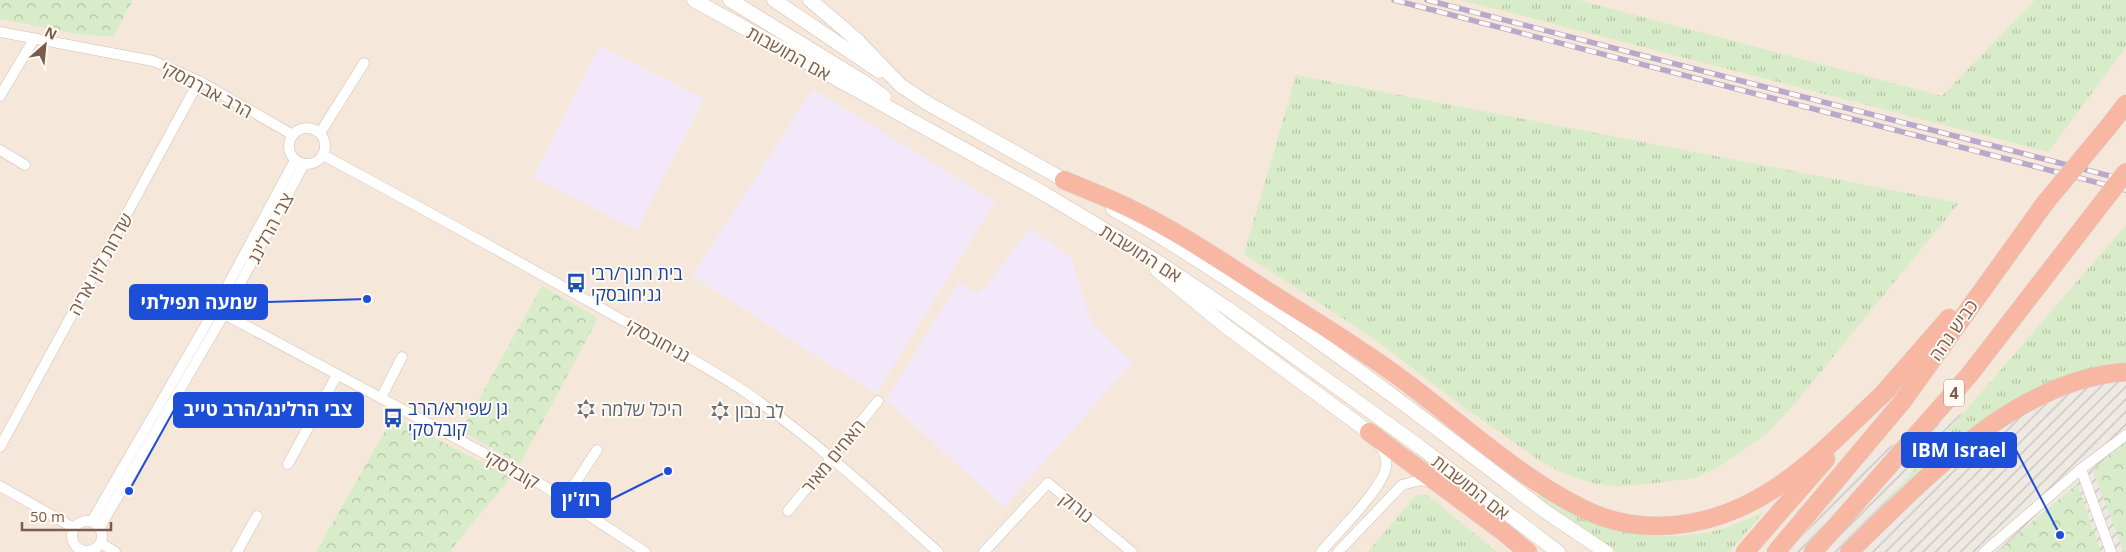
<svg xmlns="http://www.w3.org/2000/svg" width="2126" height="552" font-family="'Open Sans','Noto Sans Hebrew',sans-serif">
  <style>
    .residential { fill: #f5e8da }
    .industrial { fill: url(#industrial-furrows) }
    .education { fill: #f3e8fa }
    .grass { fill: url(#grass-tufts) }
    .park { fill: url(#park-crowns) }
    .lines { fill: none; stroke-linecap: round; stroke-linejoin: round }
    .street-casing { stroke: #d1beb0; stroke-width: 11 }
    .secondary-casing { stroke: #d6c0b0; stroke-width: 15 }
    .highway-casing { stroke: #dad1cd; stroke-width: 19 }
    .street { stroke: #fff; stroke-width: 10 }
    .secondary { stroke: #fff; stroke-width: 14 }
    .highway { stroke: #f7b7a3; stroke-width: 18 }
    .rail-casing { stroke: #b9a8c9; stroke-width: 5.5 }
    .rail { stroke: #fffaf3; stroke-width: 4; stroke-dasharray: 11; stroke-linecap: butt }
    .secondary-bridge-casing { stroke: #d6c0b0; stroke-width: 15; stroke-linecap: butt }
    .highway-bridge-casing { stroke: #dad1cd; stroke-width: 19; stroke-linecap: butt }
    .secondary-bridge { stroke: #fff; stroke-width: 14 }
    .highway-bridge { stroke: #f7b7a3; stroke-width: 18 }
    .labels { text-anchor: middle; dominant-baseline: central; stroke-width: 4; stroke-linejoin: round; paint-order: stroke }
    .shield { fill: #fffaf3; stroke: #a28b7f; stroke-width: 1 }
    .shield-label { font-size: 16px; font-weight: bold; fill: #7a5c4d }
    .street-label { font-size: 18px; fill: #7a5c4d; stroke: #fffaf3 }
    .transit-label { font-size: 18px; fill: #164399; stroke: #fffaf3; text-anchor: start }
    .worship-label { font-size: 18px; fill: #5b616d; stroke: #fffaf3; text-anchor: start }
    .leader { fill: none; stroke: #1d4ed8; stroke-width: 2 }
    .callout-dot { fill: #1d4ed8; stroke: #fffaf3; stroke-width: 2 }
    .callout { fill: #1d4ed8; stroke: #1d4ed8; stroke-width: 2 }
    .callout-label { font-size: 19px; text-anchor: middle; font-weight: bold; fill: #fff }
  </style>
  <defs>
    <pattern id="industrial-furrows" width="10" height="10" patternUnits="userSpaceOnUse" patternTransform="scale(1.25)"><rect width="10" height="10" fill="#efe9e4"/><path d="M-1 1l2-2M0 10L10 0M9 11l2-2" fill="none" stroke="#c7c0bb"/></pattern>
    <pattern id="grass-tufts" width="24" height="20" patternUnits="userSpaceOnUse" patternTransform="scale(1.25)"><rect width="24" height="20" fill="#d8ecc9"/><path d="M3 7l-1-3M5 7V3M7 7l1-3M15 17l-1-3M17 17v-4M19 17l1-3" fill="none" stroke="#b4c2a5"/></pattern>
    <pattern id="park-crowns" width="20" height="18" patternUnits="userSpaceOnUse" patternTransform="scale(1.25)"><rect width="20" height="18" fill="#d8ecc9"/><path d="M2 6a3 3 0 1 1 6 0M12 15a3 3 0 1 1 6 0" fill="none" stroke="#b4c2a5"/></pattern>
  </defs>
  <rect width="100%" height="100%" fill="#fdf6ec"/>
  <rect class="residential" x="0" y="0" width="2126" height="552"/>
  <polygon class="industrial" points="2126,353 2126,552 1789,552 1872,454 2001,396"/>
  <g class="education">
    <polygon points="600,46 704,99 637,231 533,177"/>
    <polygon points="813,89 995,202 876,394 692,276"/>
    <polygon points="1030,229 1070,256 1091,321 1132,363 1004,507 886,400 958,283 979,294"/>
  </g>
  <g class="grass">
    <polygon points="1461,0 1578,0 1942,96 2035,0 2126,0 2126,47 2048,152"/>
    <polygon points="1296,75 1959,203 1802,395 1768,433 1717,468 1695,478 1638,485 1617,486 1596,484 1567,475 1542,462 1469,411 1370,336 1244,254"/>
    <polygon points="2126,225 2126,366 2042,388 1884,514 1880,509"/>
    <path d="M1546 492C1573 507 1602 527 1633 533 1658 539 1704 536 1728 527 1740 522 1752 517 1764 512L1729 552H1616L1535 497Z"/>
    <polygon points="1426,494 1493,549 1497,552 1368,552 1415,496"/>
  </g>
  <g class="park">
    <polygon points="0,0 133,0 113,37 77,34 0,19"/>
    <polygon points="542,286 598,318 520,464 461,431"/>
    <polygon points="393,417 511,477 449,552 316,552"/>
    <polygon points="2124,440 2126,440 2126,552 2124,552 2093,471"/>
    <polygon points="2077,484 2101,552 1997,552"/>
  </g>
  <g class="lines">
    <defs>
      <g id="street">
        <polyline points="0,32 153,61 199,81 293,135"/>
        <polyline points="0,96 34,39"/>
        <circle cx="307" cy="146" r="18"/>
        <polyline points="320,133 364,63"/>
        <polyline points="0,150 25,165"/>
        <path d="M323 155C412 203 502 252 590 302 643 332 697 360 747 393 815 440 876 497 938 552"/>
        <polyline points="215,309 536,481 645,552"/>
        <polyline points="381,398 402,357"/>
        <polyline points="0,447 199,81"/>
        <polyline points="288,464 337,375"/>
        <polyline points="2081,469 2111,552"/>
        <polyline points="0,486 74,528"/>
        <polyline points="564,500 597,450"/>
        <polyline points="788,511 878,401"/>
        <circle cx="87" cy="536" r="15"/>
        <polyline points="92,521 215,309 295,160"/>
        <polyline points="100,527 224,314 304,164"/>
        <polyline points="101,543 115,552"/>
        <polyline points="237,552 257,516"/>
        <polyline points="984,552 1048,483 1132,552"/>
        <path d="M1321 552C1336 534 1383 488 1386 467 1388 458 1383 450 1378 443"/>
        <polyline points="1338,552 1402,485 1420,480 1432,483"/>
        <polyline points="1984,552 2081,469 2126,435"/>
      </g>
      <g id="secondary">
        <polyline points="694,0 1043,193 1155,260 1227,308 1420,447 1558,552"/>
        <polyline points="730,0 862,81 884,97"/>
        <polyline points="774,0 879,71"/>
        <polyline points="810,0 857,40 900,85 927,103 1073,185"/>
        <path d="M1113 209C1266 296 1406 405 1546 512"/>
        <polyline points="1157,270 1228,328 1369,432"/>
      </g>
      <g id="highway">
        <polyline points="2109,126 2126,104"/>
        <path d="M1064 180C1087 190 1109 198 1131 209 1179 232 1224 263 1269 292 1314 320 1360 348 1403 380 1461 423 1524 482 1590 512 1621 526 1657 529 1690 523 1774 509 1829 444 1888 389"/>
        <polyline points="1881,396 1949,318"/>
        <polyline points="1369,432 1501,530 1528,552"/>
        <polyline points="1745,552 1826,459"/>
        <polyline points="1776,552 1902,402 2045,203"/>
        <polyline points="1813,552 1970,374 2085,225"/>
        <path d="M1849 552C1924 480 2015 379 2126 372"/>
      </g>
    </defs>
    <use href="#street" class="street-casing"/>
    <use href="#secondary" class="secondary-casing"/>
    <use href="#highway" class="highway-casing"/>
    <use href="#street" class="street"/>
    <use href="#secondary" class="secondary"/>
    <use href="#highway" class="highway"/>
    <defs>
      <g id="rail">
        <polyline points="1394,0 2126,190"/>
        <polyline points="1427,0 2126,180"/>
      </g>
    </defs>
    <use href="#rail" class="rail-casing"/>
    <use href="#rail" class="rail"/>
    <defs>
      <polyline id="secondary-bridge" points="1546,512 1606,552"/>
      <g id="highway-bridge">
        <polyline points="2045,203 2109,126"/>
        <polyline points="2085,225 2126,172"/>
      </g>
    </defs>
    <use href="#secondary-bridge" class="secondary-bridge-casing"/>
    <use href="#highway-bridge" class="highway-bridge-casing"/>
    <use href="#secondary-bridge" class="secondary-bridge"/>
    <use href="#highway-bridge" class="highway-bridge"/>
  </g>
  <defs>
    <symbol id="bus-bare" viewBox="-9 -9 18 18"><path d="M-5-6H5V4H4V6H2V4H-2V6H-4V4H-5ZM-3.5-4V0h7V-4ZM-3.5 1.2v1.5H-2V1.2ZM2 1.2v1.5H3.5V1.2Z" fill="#1a4fb4" stroke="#fffaf3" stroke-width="2.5" paint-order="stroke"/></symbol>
    <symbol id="synagogue-bare" viewBox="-9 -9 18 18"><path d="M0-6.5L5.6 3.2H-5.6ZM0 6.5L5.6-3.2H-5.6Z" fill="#6b7280" stroke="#fffaf3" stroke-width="2.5" paint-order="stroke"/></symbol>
  </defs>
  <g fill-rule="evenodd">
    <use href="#bus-bare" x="562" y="269" width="28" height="28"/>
    <use href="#synagogue-bare" x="572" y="395" width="28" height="28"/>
    <use href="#synagogue-bare" x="706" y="397" width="28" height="28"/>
    <use href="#bus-bare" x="379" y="404" width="28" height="28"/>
  </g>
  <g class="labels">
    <rect class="shield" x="1944" y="379.5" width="20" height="27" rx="4"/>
    <g class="shield-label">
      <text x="1954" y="393">4</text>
    </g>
    <g class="street-label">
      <text transform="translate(789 53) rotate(29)">אם המושבות</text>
      <text transform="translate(207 89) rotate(28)">הרב אברמסקי</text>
      <text transform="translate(270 228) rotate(-62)">צבי הרלינג</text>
      <text transform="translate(1141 253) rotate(32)">אם המושבות</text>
      <text transform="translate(100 264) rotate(-61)">שדרות לוין אריה</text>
      <text transform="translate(1953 330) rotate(-55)">כביש גהה</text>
      <text transform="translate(658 340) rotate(29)">גניחובסקי</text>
      <text transform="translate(833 456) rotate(-51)">האחים מאיר</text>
      <text transform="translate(512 469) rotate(29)">קובלסקי</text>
      <text transform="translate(1471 487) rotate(38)">אם המושבות</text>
      <text transform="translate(1077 507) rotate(39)">נורוק</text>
    </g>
    <g class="transit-label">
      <text x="591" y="273">בית חנוך/רבי<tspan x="591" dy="21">גניחובסקי</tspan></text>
      <text x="408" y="408">גן שפירא/הרב<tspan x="408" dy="21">קובלסקי</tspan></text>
    </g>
    <g class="worship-label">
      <text x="601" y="409">היכל שלמה</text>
      <text x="735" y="411">לב נבון</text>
    </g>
  </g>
  <path class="leader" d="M367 299L267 302M129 491L174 410M2060 535L2016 450M668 471L610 500"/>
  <g class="callout-dot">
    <circle cx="367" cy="299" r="5"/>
    <circle cx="129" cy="491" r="5"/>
    <circle cx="2060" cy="535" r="5"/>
    <circle cx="668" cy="471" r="5"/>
  </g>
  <g class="callout">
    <rect x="130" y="285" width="137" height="34" rx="5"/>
    <rect x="174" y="393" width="189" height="34" rx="5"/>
    <rect x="1902" y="433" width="114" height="34" rx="5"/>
    <rect x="552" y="483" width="58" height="34" rx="5"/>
  </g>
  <g class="callout-label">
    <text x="199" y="309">שמעה תפילתי</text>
    <text x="268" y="416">צבי הרלינג/הרב טייב</text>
    <text x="1959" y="457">IBM Israel</text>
    <text x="581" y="506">רוז'ין</text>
  </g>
  <g transform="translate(45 45) rotate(27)" stroke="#fffaf3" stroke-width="4" paint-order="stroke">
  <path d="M0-4L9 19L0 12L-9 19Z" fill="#7a5c4d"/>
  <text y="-8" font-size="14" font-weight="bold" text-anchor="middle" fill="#7a5c4d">N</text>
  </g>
  <path d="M22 522v8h89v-8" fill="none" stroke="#7a5c4d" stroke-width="2.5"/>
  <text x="30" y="522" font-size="15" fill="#7a5c4d" stroke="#fffaf3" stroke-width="4" paint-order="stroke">50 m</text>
</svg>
